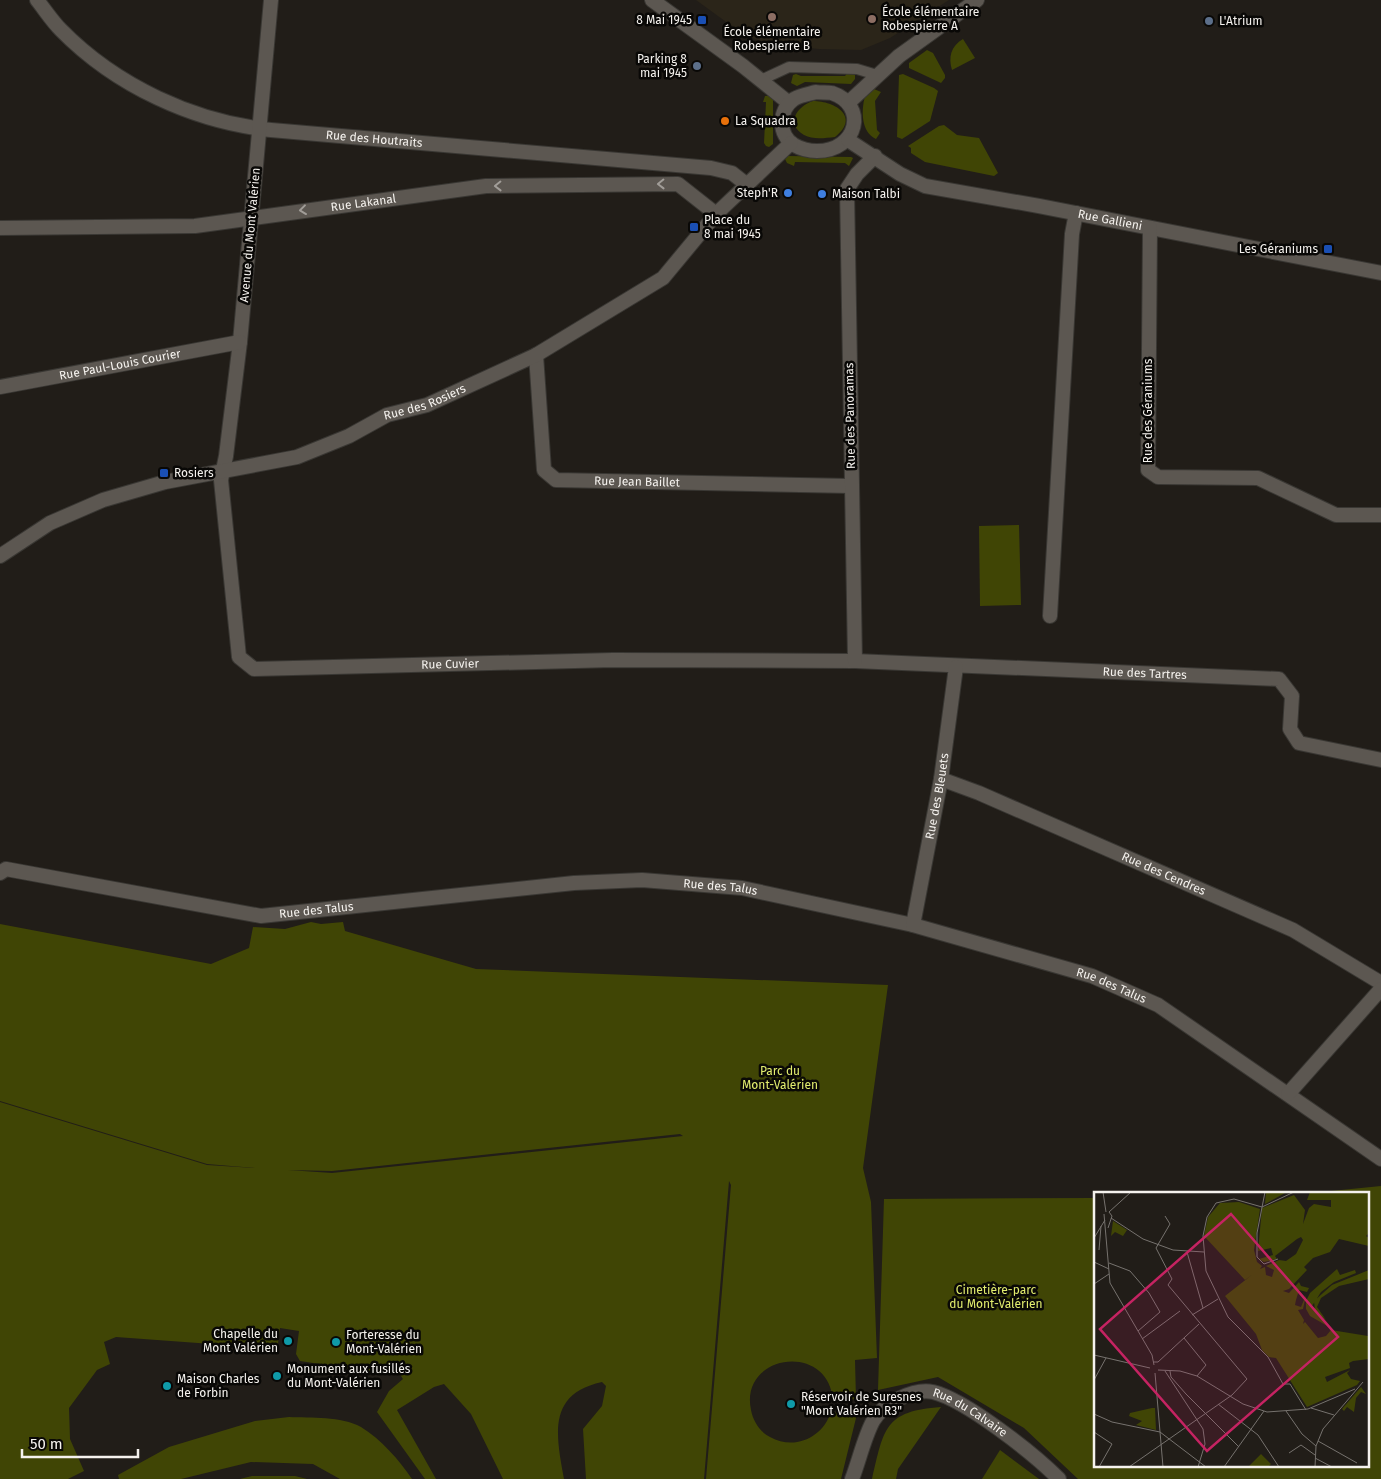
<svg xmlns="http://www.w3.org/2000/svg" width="1381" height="1479" font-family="'Fira Sans',sans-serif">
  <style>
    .built { fill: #2b2519 }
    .green { fill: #404505; fill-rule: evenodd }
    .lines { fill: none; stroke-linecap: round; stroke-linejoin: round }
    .pedestrian-casing { stroke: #393733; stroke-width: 12 }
    .minor-casing { stroke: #393733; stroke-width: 16 }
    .pedestrian { stroke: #5c5751; stroke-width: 10 }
    .minor { stroke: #5c5751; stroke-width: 14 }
    .oneway { stroke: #a19d98 }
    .education-dot { fill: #8d6e63; stroke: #090806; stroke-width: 2 }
    .transit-dot { fill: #1a4fb4; stroke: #090806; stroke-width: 2 }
    .service-dot { fill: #5c6f8a; stroke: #090806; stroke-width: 2 }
    .food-dot { fill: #e8710a; stroke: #090806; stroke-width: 2 }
    .shop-dot { fill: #3f7fe0; stroke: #090806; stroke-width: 2 }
    .culture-dot { fill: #0f9aa8; stroke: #090806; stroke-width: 2 }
    .labels { text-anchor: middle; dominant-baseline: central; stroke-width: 5; stroke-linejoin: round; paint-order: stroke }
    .poi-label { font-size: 12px; fill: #f5f2ee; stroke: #090806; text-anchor: start }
    .street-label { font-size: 12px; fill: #f5f2ee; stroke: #090806 }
    .park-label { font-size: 12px; fill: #e2ed6e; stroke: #090806 }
    .inset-road { fill: none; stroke: #76726e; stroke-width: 1 }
    .view { fill: #c52362; fill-opacity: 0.15; stroke: #c52362; stroke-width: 2.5 }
    .inset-edge { fill: none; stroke: #f5f2ee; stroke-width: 2.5 }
  </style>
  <rect width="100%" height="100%" fill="#211d18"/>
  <polygon class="built" points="696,0 949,0 890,38 861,50 819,49 770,44 744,35"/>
  <g class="green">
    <path d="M963 39 975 58 952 70C948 57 951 46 963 39Z"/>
    <polygon points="927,50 933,53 945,75 945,78 941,83 909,68 909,63"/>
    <polygon points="849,71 855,75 855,79 851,84 805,82 797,86 791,83 793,75 796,74 801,76 845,76"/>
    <polygon points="903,74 934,88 938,91 930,121 902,139 897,137 899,75"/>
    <path d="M874 89 881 92 875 101 877 130 880 133 876 139C861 132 861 111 865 96Z"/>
    <polygon points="765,96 773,96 773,144 769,147 766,146 764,143 766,102 763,102"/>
    <path d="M813 101C835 101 861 117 835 137 825 138 813 140 804 135 785 124 797 106 813 101Z"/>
    <polygon points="944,125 957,135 979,138 998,173 994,176 925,162 911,153 911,148 908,146 939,126"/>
    <polygon points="788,156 851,157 853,158 849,166 845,163 795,162 794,166 787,163 785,159"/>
    <polygon points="1019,525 1021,605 980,606 979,526"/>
    <path d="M311 922 321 924 343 922 345 931 476 969 888 985 863 1168 871 1202 877 1358 855 1360 856 1399 833 1401C829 1341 739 1354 751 1410 753 1421 760 1432 770 1437 795 1451 823 1437 831 1412L857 1414 841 1479H706L731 1185 729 1181 704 1479H586L583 1429 602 1406 606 1386 602 1382C547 1394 556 1435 564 1479H503L471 1414 444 1384 434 1387 397 1410 436 1479H425L377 1412 389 1391 403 1379 399 1373 386 1374 300 1361 296 1354 299 1331 280 1328 277 1351 267 1348 116 1337 104 1342 110 1364 97 1370 69 1408 70 1439 84 1471 68 1479H0V1102L207 1165 255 1168 207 1164 0 1101V924L211 964 249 948 253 927 285 929ZM680 1134 683 1136 332 1173 288 1170 332 1171Z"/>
    <polygon points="1381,1186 1381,1479 1078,1479 1024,1428 938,1377 878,1390 884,1199 1095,1198 1095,1465 1367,1465 1367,1193 1311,1193"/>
    <path d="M941 1407 898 1469 896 1479H872C884 1429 884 1411 941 1407Z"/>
    <path d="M289 1417C311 1418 341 1416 361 1427 381 1439 399 1460 412 1479H340L313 1464 251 1462 181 1479H119L118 1475 169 1447 255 1421Z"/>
    <polygon points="1000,1450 1039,1479 982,1479"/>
    <polygon points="252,1476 295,1476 307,1479 240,1479"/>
  </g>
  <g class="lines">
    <defs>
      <polyline id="pedestrian" points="761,80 789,67 857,69 877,75"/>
      <g id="minor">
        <path id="s1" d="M37 0C45 10 52 21 61 30 116 86 194 122 271 130L711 168 732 173 746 184"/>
        <path id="s2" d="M271 0 240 342 226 456 221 480 239 657 254 669 613 660 855 661 1279 679 1292 696 1290 729 1299 743 1381 760"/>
        <polyline points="652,0 743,66 789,103"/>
        <path d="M816 92C821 93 827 92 832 93 868 105 858 151 817 151 810 151 801 149 794 145 778 135 778 110 794 99 801 95 809 94 816 92Z"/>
        <polyline points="848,103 899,56 977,0"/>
        <path id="s3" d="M848 140 900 174 925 186 1039 206 1381 273"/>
        <path id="s4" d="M0 228 195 226 486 186 678 184 716 214"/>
        <polyline points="1150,228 1148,470 1158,477 1258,478 1336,515 1381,515"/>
        <path id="s5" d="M536 355 544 470 556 480 851 486"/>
        <path id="s6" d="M0 387 240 342"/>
        <path id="s7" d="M0 556 50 523 103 500 165 482 297 457 349 436 387 415 427 405 536 355 663 278 716 214 791 143"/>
        <polyline points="1050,616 1072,234 1076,213"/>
        <polyline points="855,661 847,189 857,174 875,156"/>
        <path id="s8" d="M941 779 979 793 1293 930 1381 983"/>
        <path id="s9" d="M0 873 6 869 261 916 574 883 642 880 742 888 913 925 1092 976 1158 1005 1381 1159"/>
        <path id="s10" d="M913 925 941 779 956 667"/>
        <polyline points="1288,1094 1381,989"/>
        <path id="s11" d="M852 1479C859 1461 864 1438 873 1421 883 1404 913 1388 933 1392 966 1400 1034 1454 1059 1479"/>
      </g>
    </defs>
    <use href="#pedestrian" class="pedestrian-casing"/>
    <use href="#minor" class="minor-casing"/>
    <use href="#pedestrian" class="pedestrian"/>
    <use href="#minor" class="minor"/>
  </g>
  <defs><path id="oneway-chevron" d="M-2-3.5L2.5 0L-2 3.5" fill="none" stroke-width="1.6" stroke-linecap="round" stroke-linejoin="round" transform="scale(1.25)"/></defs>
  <g class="oneway">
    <use href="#oneway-chevron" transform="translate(661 184) rotate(179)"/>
    <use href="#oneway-chevron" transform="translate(498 186) rotate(179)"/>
    <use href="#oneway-chevron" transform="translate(303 210) rotate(173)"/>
  </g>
  <g class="education-dot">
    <circle cx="772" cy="17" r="5"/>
    <circle cx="872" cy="19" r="5"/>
  </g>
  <g class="transit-dot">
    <rect x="697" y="15" width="10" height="10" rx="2.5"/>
    <rect x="689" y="222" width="10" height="10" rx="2.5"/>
    <rect x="1323" y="244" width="10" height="10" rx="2.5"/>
    <rect x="159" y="468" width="10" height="10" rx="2.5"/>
  </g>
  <g class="service-dot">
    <circle cx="1209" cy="21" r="5"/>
    <circle cx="697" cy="66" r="5"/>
  </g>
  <circle class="food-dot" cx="725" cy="121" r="5"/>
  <g class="shop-dot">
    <circle cx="788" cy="193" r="5"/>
    <circle cx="822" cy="194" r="5"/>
  </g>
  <g class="culture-dot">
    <circle cx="288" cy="1341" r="5"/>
    <circle cx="336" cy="1342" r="5"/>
    <circle cx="277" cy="1376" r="5"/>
    <circle cx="167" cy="1386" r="5"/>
    <circle cx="791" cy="1404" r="5"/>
  </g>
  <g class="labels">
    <g class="poi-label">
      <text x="882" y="12">École élémentaire<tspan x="882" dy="14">Robespierre A</tspan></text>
      <text x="692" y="20" text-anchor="end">8 Mai 1945</text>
      <text x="1219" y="21">L'Atrium</text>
      <text x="772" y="32" text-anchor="middle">École élémentaire<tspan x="772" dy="14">Robespierre B</tspan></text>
      <text x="687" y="59" text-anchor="end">Parking 8<tspan x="687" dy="14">mai 1945</tspan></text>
      <text x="735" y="121">La Squadra</text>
      <text x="778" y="193" text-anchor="end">Steph'R</text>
      <text x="832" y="194">Maison Talbi</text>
      <text x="704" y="220">Place du<tspan x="704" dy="14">8 mai 1945</tspan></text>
      <text x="1318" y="249" text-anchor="end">Les Géraniums</text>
      <text x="174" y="473">Rosiers</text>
      <text x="278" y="1334" text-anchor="end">Chapelle du<tspan x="278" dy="14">Mont Valérien</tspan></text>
      <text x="346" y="1335">Forteresse du<tspan x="346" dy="14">Mont-Valérien</tspan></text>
      <text x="287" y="1369">Monument aux fusillés<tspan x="287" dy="14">du Mont-Valérien</tspan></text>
      <text x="177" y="1379">Maison Charles<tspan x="177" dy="14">de Forbin</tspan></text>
      <text x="801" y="1397">Réservoir de Suresnes<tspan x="801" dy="14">"Mont Valérien R3"</tspan></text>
    </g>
    <g class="street-label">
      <text stroke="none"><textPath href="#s1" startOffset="379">Rue des Houtraits</textPath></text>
      <text stroke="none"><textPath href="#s4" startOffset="365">Rue Lakanal</textPath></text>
      <text stroke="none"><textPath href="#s3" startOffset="278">Rue Gallieni</textPath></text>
      <text transform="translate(250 235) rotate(-85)">Avenue du Mont Valérien</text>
      <text stroke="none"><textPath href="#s6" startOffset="122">Rue Paul-Louis Courier</textPath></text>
      <text stroke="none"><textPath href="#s7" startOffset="456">Rue des Rosiers</textPath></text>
      <text transform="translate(1148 411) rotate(-90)">Rue des Géraniums</text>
      <text transform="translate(850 416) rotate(-91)">Rue des Panoramas</text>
      <text stroke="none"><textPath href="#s5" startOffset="212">Rue Jean Baillet</textPath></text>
      <text stroke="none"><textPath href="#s2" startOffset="876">Rue Cuvier</textPath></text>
      <text stroke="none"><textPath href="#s2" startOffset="1571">Rue des Tartres</textPath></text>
      <text stroke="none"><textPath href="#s10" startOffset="131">Rue des Bleuets</textPath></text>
      <text stroke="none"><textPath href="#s8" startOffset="242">Rue des Cendres</textPath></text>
      <text stroke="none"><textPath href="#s9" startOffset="728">Rue des Talus</textPath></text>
      <text stroke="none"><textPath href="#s9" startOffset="322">Rue des Talus</textPath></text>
      <text stroke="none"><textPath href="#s9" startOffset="1132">Rue des Talus</textPath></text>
      <text stroke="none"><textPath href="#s11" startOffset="174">Rue du Calvaire</textPath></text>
    </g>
    <g class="park-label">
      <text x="780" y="1071">Parc du<tspan x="780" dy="14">Mont-Valérien</tspan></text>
      <text x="996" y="1290">Cimetière-parc<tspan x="996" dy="14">du Mont-Valérien</tspan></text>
    </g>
  </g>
  <g transform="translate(1094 1192)">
    <rect width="275" height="275" fill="#211d18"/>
    <path d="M172 0H191V1L171 12ZM216 0H275V41L272 44 275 46V54L245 47 236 60 219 66 210 75 213 78 195 97 189 99 195 101 205 90 207 94 215 96 213 100 205 98 202 108 201 113 207 115 212 103 209 117 204 118 210 128 209 132 211 130 224 146 232 144 237 138 274 144 275 167 259 169 255 171 256 176 231 185 233 190 256 178 253 181 257 187 266 189 263 193 213 215 182 166 175 165 168 158 162 142 131 104 159 82 151 88 110 44 114 25 126 11 145 10 166 17 160 58 163 70 168 74 166 77 171 75 172 83 178 85 180 78 172 74 185 68 192 69 202 62 209 48 207 45 203 47 181 64 183 67 170 70 165 67 179 63 177 56 164 59 168 16 200 3 211 18 209 32 215 16 220 12 237 15V8H213ZM19 29 33 38 29 44 21 40 17 44ZM243 77 246 83 261 78 262 81 240 90 227 100 218 114 235 135 216 124 212 117V109L216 101ZM275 78V87L245 94 227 106 223 115 232 128 221 119 220 109 238 93ZM267 195 272 202 267 200 262 206 260 220 253 215 250 219 248 217ZM58 216H61L62 238 42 233 48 229 35 224 36 221ZM167 262 177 272 174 275H154Z" fill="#404505"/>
    <path class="inset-road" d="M9 0 12 20M171 0 163 41V65L170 72 184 67M168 15 140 7 122 11 113 25 109 44 112 79 134 125 174 165 189 192H196L212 218M168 15 200 0M15 20 37 0M10 22 16 91 58 163 60 173M17 26 49 47 79 58 110 60M14 36 18 24 15 20M0 46 11 28M5 58 7 34M93 60 109 116M0 70 15 77M15 71 36 79 55 101 66 120 44 139M0 92 15 82M98 123 124 107M90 146 112 173 103 184M48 147 86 119M0 163 56 176M59 170H64L105 132M64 178 86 179 103 184 149 212 173 220 214 217 261 197M71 179 109 237 111 252 104 275M76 179 77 185 92 202 145 255M61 181 69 275M0 188 12 166M124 212 164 243 185 275M217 216 240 223M192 219 208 242 222 254M0 222 18 230 66 240 112 275M0 240 18 252 5 275M224 249 263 271M195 261 207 253 221 263M221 266 238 275M35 275 138 203 153 187 74 93 78 87 62 56 76 32 71 24M130 275 170 219M221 275 222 254 229 237 269 190"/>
    <path class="view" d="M137 22 244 145 113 259 6 137Z"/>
    <rect width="275" height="275" class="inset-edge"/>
  </g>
  <path d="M22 1449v8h116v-8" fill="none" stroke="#f5f2ee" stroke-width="2.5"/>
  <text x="30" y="1449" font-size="15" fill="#f5f2ee" stroke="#090806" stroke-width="4" paint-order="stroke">50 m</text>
</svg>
